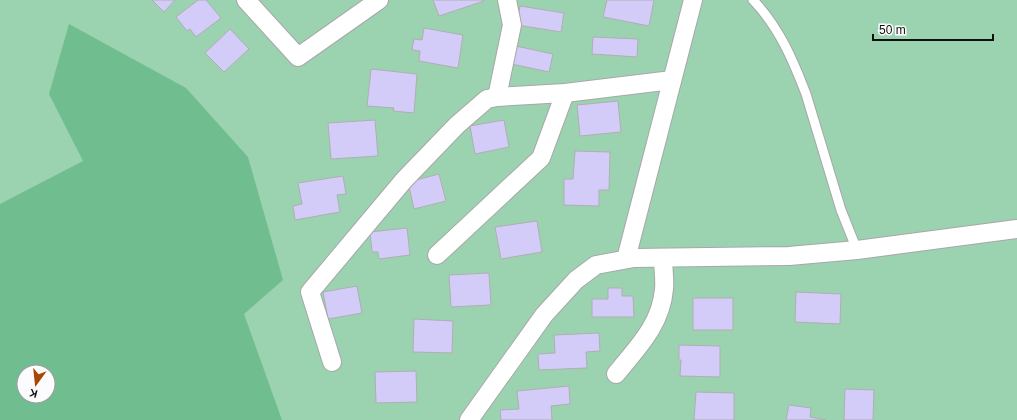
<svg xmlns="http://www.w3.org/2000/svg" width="1017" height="420" font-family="Helvetica,sans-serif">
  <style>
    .green { fill: #9bd3b0; fill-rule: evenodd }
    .forest { fill: #70bd8f; fill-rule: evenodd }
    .building { fill: #d3cbf8; stroke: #afafb2 }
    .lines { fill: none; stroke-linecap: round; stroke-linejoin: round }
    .lane-casing { stroke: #a7a7aa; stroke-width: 11 }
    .street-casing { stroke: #a7a7aa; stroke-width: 20 }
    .lane { stroke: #fff; stroke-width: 9 }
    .street { stroke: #fff; stroke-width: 18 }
  </style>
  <rect width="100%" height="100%" fill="#eeeef1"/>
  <path class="green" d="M0 0H1017V420H0ZM24 372H48V396H24Z"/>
  <path class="forest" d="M69 24 186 88 248 157 283 280 244 314 282 420H0V204L83 161 49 94ZM24 372H48V396H24Z"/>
  <g class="building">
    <polygon points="152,0 175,0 164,12"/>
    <polygon points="198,0 206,0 221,18 196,37 190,29 187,31 176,17"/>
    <polygon points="433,0 483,0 484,1 439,16"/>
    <polygon points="607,0 654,0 649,26 603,17"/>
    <polygon points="520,6 564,13 561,32 517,25"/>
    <polygon points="424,28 463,35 458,68 419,61 420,51 412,50 414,39 422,40"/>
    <polygon points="230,29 249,49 224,72 205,53"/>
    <polygon points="593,37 638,39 637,57 592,54"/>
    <polygon points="511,45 553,54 549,72 507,63"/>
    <polygon points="371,69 417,74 414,113 393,111 394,108 367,106"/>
    <polygon points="618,101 621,132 580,136 577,105"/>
    <polygon points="375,120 378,156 331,159 328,123"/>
    <polygon points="504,120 509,147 475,154 470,126"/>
    <polygon points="575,151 610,152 609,190 599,190 599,206 564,205 564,179 573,179"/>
    <polygon points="439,174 446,201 414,209 408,182"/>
    <polygon points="343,176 346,194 337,195 340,212 295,220 293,206 302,204 298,183"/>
    <polygon points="537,221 542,252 501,259 495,227"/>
    <polygon points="407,228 410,255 379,259 378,252 372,252 370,232"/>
    <polygon points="489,273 491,305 451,307 449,275"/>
    <polygon points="357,286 362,313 328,319 323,292"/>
    <polygon points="608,288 622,288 622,296 633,296 634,317 592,317 592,299 608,299"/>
    <polygon points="796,292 841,294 840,324 795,322"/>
    <rect x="693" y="298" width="40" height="32"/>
    <polygon points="414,319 453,321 452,353 413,352"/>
    <polygon points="599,333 600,351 586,352 587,368 539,370 538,354 555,353 554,335"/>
    <polygon points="679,345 720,346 720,377 680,376 681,360 679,360"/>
    <polygon points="416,371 417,402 376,403 375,372"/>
    <polygon points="569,386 570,404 551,406 552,420 501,420 500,410 519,409 517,391"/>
    <polygon points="845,389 874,390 873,420 844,420"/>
    <polygon points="696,392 734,393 734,420 694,420"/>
    <polygon points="789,405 811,408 810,417 826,420 786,420"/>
  </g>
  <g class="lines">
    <defs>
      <path id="lane" d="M753 0C779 27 793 60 806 94L841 210 857 250"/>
      <g id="street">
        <polyline points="246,0 298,57 379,0"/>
        <polyline points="497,97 512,25 507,0"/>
        <polyline points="437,255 541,158 565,93"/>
        <polyline points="626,259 693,0"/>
        <polyline points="332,362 310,292 404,180 457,125 487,99 497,97 565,93 672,80"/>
        <path d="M616 374C637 348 661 325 664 289 665 279 663 268 663 258"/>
        <polyline points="469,420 544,315 576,280 596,265 634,258 789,256 857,250 1017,229"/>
      </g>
    </defs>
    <use href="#lane" class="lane-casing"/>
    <use href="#street" class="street-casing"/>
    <use href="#lane" class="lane"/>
    <use href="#street" class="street"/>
  </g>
  <g transform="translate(36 384) rotate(195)"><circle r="19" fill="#fcfbfe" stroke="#9d9d9f"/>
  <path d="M0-3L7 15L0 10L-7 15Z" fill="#a84604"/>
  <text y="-6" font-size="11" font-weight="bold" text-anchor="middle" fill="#0f0f10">K</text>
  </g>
  <path d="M873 34v6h120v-6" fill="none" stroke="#0f0f10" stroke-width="2"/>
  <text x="879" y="34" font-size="12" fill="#0f0f10" stroke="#fcfbfe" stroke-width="3" paint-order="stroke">50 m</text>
</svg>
